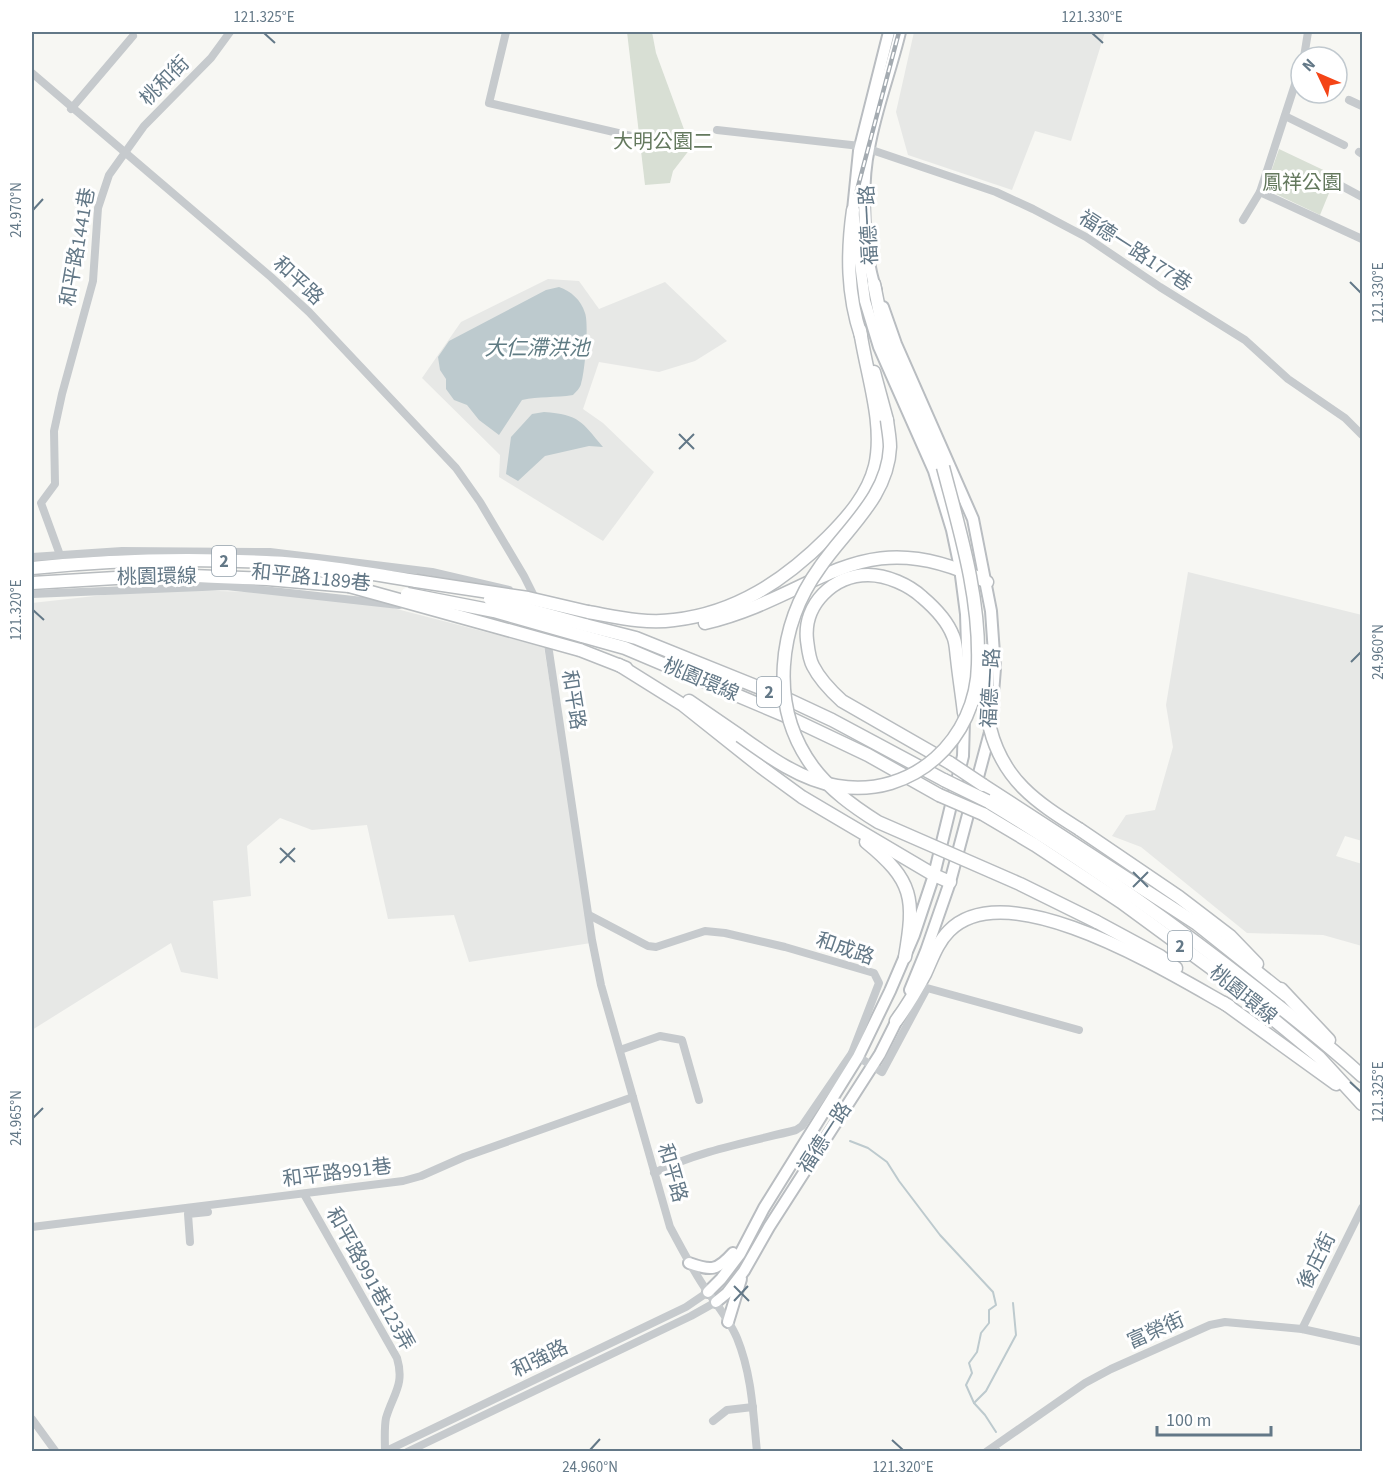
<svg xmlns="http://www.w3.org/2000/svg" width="1394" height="1483" font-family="'Source Sans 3','Noto Sans TC',sans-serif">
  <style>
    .built { fill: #e7e8e6 }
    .green { fill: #d8dfd4 }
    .water { fill: #bdcace }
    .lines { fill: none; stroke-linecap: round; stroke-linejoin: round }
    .stream { stroke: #bdcace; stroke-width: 2 }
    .major-casing { stroke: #b9bdc1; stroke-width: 14 }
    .highway-casing { stroke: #b8bcbf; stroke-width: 15 }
    .minor { stroke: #c6cacd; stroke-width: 8 }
    .major { stroke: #fff; stroke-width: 10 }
    .highway { stroke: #fff; stroke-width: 12 }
    .rail-casing { stroke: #a4abb1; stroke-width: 4.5 }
    .rail { stroke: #fff; stroke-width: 2; stroke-dasharray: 7; stroke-linecap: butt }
    .highway-bridge-casing { stroke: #b8bcbf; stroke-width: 15; stroke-linecap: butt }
    .highway-bridge { stroke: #fff; stroke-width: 12 }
    .ticks { fill: none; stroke: #637887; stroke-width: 2 }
    .labels { text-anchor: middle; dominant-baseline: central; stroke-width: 6; stroke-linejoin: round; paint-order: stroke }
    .shield { fill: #fff; stroke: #92a0ab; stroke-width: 1.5 }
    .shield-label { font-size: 18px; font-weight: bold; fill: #637887 }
    .street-label { font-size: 20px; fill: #637887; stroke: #fff }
    .park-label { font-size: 20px; fill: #64795e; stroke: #fff }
    .water-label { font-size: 21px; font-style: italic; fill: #5f7b83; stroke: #fff }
    .neatline { fill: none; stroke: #637887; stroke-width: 2 }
    .ticks-label { font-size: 15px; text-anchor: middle; fill: #637887 }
  </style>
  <rect width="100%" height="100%" fill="#f7f7f3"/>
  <g class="built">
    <polygon points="914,32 1105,32 1071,141 1035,131 1012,190 908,155 896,112"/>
    <polygon points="548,279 579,281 599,309 665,282 727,341 695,361 659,372 599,362 583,409 603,423 654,472 603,541 499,477 500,455 422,378 461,322"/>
    <polygon points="1188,572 1362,615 1362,841 1345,836 1336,856 1362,864 1362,946 1323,935 1247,933 1141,847 1112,836 1126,815 1155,810 1173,747 1166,705"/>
    <polygon points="158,589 249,592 358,599 544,647 591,943 469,962 454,915 388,919 367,825 312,830 280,818 247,846 251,896 213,901 218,979 181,972 171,943 32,1030 32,603"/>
  </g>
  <g class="green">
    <polygon points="627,32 652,32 656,53 689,143 690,149 673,171 670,183 645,185"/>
    <polygon points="1279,149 1336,176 1320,215 1265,189"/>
  </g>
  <g class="water">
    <path d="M559 287C571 291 581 300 585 313 589 324 585 372 581 384 580 388 576 392 573 395 555 398 539 396 522 400L499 435 479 420 467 405 454 400 446 389V379L440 370 438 357 449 341 546 290Z"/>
    <path d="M544 412C580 415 581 421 603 447L589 446 545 456 518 481 506 474 511 437 532 414Z"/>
  </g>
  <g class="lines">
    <g class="stream">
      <polyline points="850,1141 868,1148 887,1162 899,1181 940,1235 993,1292 996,1305 989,1310 989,1323 981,1333 977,1352 969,1363 972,1373 966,1385 974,1403 985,1415 996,1432"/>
      <polyline points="974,1403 986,1391 1016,1335 1013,1303"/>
      <polyline points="999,1449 1000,1452"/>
    </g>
    <defs>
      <g id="major">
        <polyline points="889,32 859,151 853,210 865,301 879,347 934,471 952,530 960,568 966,614 968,677 965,701"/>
        <path d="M876 290C863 253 861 185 869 148 876 108 891 70 900 32"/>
        <polyline points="883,307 896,344 973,519 991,611 995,668 990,732 950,882 926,951 910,990"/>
        <path d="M689 1263C711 1271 717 1271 733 1253"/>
        <polyline points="708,1292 721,1279 740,1254 764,1208 858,1057 890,991 914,935 934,875 963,756 964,720"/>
        <polyline points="716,1302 727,1293 744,1271 769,1227 880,1054 899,1016"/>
        <polyline points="728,1322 741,1279"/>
      </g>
      <g id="highway">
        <path d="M853 210C847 253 847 294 861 336"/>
        <polyline points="874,284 884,334 889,350 943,467"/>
        <polyline points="874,372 887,420"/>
        <path d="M32 568C109 560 188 558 266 562 316 564 367 573 416 581"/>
        <polyline points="32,583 166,575 267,579 349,586"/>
        <path d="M588 612C617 617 645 624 674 620 736 613 785 580 828 537 848 517 868 494 875 466 885 423 866 373 860 330"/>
        <path d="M705 623C819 596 860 518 987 582"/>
        <polyline points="585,625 636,638 785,698 832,720 944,780"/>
        <polyline points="582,636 625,648 786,716 868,755 939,795"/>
        <polyline points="580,650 626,668"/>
        <polyline points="619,665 683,705 761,767 802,797 934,875 950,882"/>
        <polyline points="689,701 740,736"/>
        <path d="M950 763 842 701C831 691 820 680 813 666 809 659 808 648 807 640 803 604 834 575 868 575 887 575 909 585 922 597 935 608 947 620 953 636 956 642 956 651 957 658 959 677 962 695 964 713"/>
        <polyline points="983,785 1197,924 1286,995"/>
        <path d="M987 801C1081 858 1170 921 1257 989 1292 1017 1329 1045 1362 1076"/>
        <polyline points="983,814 1035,845 1121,902 1215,971 1319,1057 1362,1104"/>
        <polyline points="1079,829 1179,897 1230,936 1257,964"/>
        <path d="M866 842C914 881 915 899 905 957"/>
        <polyline points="1097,922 1160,956 1176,968"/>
        <polyline points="1281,989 1329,1040"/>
        <polyline points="1224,1003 1336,1084"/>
        <path d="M896 1021C907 1006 916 991 925 974 932 959 937 943 949 931 1008 871 1171 974 1229 1006"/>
      </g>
    </defs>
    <use href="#major" class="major-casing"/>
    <use href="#highway" class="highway-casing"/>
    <g class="minor">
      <polyline points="506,32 489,103 631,136"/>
      <polyline points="1304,57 1308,32"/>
      <polyline points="32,73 271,277 309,312 456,468 480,502 524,576 537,602"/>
      <polyline points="1349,100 1362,106"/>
      <polyline points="71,109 133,36"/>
      <polyline points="1285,116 1344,145"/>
      <polyline points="717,130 860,146 996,192 1033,209 1086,237 1160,287 1245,340 1288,379 1345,418 1362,435"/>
      <polyline points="1359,152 1362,154"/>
      <polyline points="1338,184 1362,197"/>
      <polyline points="1260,192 1362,239"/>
      <polyline points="1243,220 1260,192 1301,66"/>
      <polyline points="60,555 41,503 55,484 54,431 62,394 93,281 98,208 109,175 144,126 211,58 230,32"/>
      <polyline points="32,557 122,551 270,552 432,572 509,590"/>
      <polyline points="32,594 226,586 399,605"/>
      <path d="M547 638 592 940 601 985 670 1227C682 1249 693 1271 707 1291 718 1306 730 1321 737 1338 752 1375 753 1412 757 1452"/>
      <polyline points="589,915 648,946 656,947 705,931 725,933 785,947 874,973 879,983 852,1053 882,1072 927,988 1079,1030"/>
      <polyline points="620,1050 660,1036 682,1040 699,1100"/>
      <path d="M654 1173C698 1151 749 1142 796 1130L802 1126 852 1053"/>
      <path d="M304 1194 397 1358C405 1385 393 1394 386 1418 384 1428 385 1441 385 1452"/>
      <polyline points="32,1227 403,1181 421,1176 464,1157 633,1097"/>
      <polyline points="190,1242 188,1214 208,1212"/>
      <polyline points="1302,1329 1362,1208"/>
      <polyline points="32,1419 56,1452"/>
      <polyline points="713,1421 727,1410 753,1407"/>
      <polyline points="384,1452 686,1307 708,1292"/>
      <polyline points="407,1452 691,1316 716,1302"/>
      <polyline points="986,1452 1085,1383 1111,1369 1210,1325 1225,1322 1302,1329 1362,1342"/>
    </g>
    <use href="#major" class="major"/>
    <use href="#highway" class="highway"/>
    <defs>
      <polyline id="rail" points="856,194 899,32"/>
    </defs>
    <use href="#rail" class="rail-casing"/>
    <use href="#rail" class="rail"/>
    <defs>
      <g id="highway-bridge">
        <path d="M887 420C888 429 890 438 890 447 888 497 846 529 820 567 778 625 768 706 813 767 830 790 854 807 878 822L1020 884 1097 922"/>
        <polyline points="416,581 528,598 588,612"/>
        <polyline points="349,586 580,650"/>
        <polyline points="407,594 494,611 582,636"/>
        <polyline points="490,599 585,625"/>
        <path d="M986 650C987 674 984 705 990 728 1003 780 1036 802 1079 829"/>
        <path d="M740 736C769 757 801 780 837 786 913 799 977 739 978 664 980 596 960 532 943 467"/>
        <polyline points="950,763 983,785"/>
        <polyline points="944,780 987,801"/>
        <polyline points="939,795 983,814"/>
      </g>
    </defs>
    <use href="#highway-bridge" class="highway-bridge-casing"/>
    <use href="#highway-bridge" class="highway-bridge"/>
  </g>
  <path class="ticks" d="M264 33 275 43M1092 33 1103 43M33 210 43 199M1350 282 1361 293M679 434 694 449M679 449 694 434M33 610 44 620M1351 662 1361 652M280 848 295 862M280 863 295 848M1133 872 1148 887M1133 887 1148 872M1350 1082 1361 1092M33 1118 43 1108M734 1286 749 1301M734 1301 748 1286M892 1440 903 1450M590 1450 600 1439"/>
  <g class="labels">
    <g class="shield">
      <rect x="212" y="546" width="24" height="30" rx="4.5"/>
      <rect x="757" y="677" width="24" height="30" rx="4.5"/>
      <rect x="1168" y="931" width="24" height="30" rx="4.5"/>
    </g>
    <g class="shield-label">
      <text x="224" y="561">2</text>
      <text x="769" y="692">2</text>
      <text x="1180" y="946">2</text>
    </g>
    <g class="street-label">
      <text transform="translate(165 81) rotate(-45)">桃和街</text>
      <text transform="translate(869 225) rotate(-93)">福德一路</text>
      <text transform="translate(78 247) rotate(-80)">和平路1441巷</text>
      <text transform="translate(1135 251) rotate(33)">福德一路177巷</text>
      <text transform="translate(298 281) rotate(43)">和平路</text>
      <text transform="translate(157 577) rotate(-1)">桃園環線</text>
      <text transform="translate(311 578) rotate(6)">和平路1189巷</text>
      <text transform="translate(701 680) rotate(23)">桃園環線</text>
      <text transform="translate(991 688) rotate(-87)">福德一路</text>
      <text transform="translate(573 700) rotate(81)">和平路</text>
      <text transform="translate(845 949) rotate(19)">和成路</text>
      <text transform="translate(1243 995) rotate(39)">桃園環線</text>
      <text transform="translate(825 1138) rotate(-57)">福德一路</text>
      <text transform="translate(337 1173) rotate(-7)">和平路991巷</text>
      <text transform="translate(672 1173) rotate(74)">和平路</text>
      <text transform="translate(1317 1261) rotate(-64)">後庄街</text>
      <text transform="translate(370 1279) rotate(61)">和平路991巷123弄</text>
      <text transform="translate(1156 1331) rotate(-24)">富榮街</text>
      <text transform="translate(540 1359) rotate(-26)">和強路</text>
    </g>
    <g class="park-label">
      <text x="663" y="142">大明公園二</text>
      <text x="1302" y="183">鳳祥公園</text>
    </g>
    <g class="water-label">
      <text x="537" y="348">大仁滯洪池</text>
    </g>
  </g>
  <rect width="1394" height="1483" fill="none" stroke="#ffffff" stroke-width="66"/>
  <g transform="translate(1319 75) rotate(314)"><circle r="28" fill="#ffffff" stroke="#c1c9cf" stroke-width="1.5"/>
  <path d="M0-4.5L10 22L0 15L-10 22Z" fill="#f44416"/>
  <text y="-9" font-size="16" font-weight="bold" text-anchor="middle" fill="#637887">N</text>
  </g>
  <path d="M1157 1426v9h114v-9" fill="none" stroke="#637887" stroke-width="3"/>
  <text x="1166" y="1426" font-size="18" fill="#637887" stroke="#ffffff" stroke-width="4.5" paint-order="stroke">100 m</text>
  <rect x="33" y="33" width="1328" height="1417" class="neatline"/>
  <g class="ticks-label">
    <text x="264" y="22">121.325°E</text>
    <text x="1092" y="22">121.330°E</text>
    <text transform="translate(16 210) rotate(-90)" y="5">24.970°N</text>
    <text transform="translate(1378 293) rotate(-90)" y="5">121.330°E</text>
    <text transform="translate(16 610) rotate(-90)" y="5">121.320°E</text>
    <text transform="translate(1378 652) rotate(-90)" y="5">24.960°N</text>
    <text transform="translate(1378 1092) rotate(-90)" y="5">121.325°E</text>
    <text transform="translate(16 1118) rotate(-90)" y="5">24.965°N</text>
    <text x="590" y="1472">24.960°N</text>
    <text x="903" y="1472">121.320°E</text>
  </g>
</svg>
